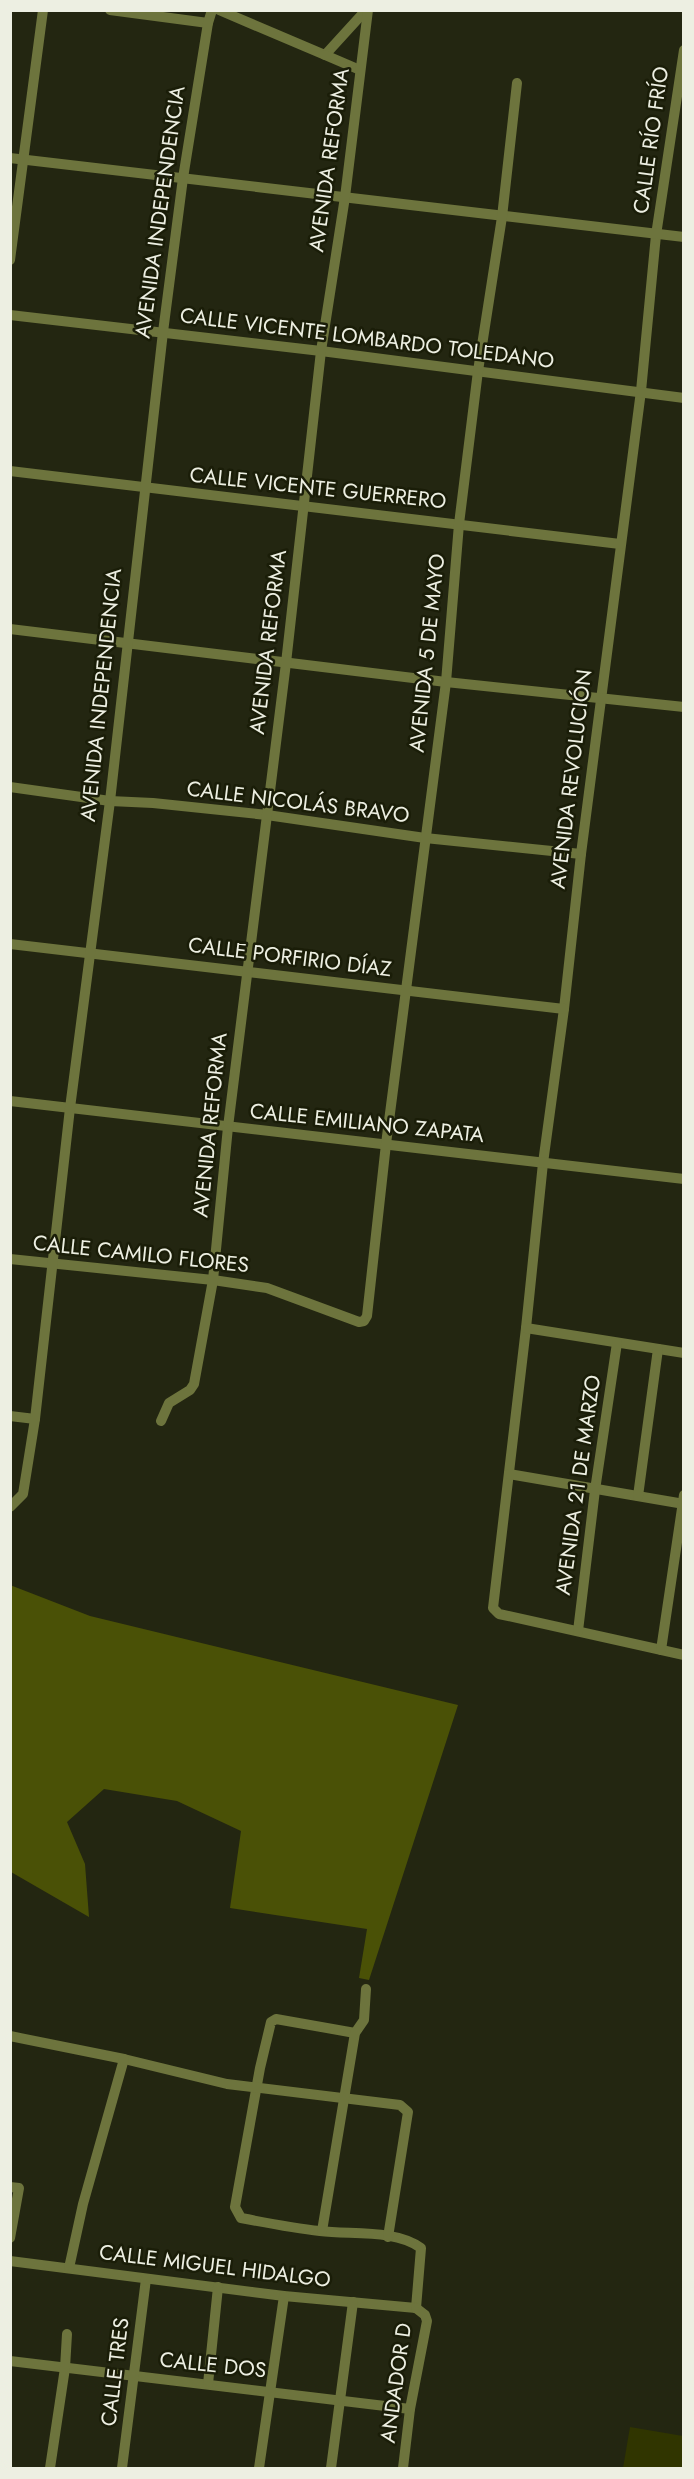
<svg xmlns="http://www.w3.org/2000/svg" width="694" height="2479" font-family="Jost,sans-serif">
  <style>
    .green { fill: #303500 }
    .forest { fill: #4a5106 }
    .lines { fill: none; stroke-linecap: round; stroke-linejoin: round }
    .street { stroke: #6d743d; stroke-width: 10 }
    .labels { text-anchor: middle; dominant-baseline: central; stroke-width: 5; stroke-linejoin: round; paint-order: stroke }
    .street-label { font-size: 21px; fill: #edefe2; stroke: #1a1d08 }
  </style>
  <rect width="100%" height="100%" fill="#232611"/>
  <polygon class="green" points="630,2427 683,2436 682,2468 623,2468"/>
  <polygon class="forest" points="10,1585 90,1616 458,1705 369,1980 359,1978 367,1929 230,1908 241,1831 177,1801 104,1789 67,1822 85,1864 89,1917 11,1872"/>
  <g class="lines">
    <g class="street">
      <polyline points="110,10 208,23"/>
      <polyline points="219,10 325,55 366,10"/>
      <polyline points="684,50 656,235 641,391 581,854 564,1009 543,1163 526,1328 493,1608 499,1614 684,1655"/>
      <polyline points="325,55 360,70"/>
      <polyline points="10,158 684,237"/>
      <polyline points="10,260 43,10"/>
      <polyline points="10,315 321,351 684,398"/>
      <polyline points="10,471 620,544"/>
      <polyline points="10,629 446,682 684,707"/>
      <polyline points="10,787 110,801 153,803 267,815 425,838 581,854"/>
      <polyline points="10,944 564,1009"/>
      <polyline points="10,1101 684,1179"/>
      <polyline points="10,1259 213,1280 267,1288 359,1322 364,1321 367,1316 386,1144 446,682 459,524 478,371 502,217 517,83"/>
      <polyline points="526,1328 684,1353"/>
      <polyline points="10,1416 35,1419"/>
      <polyline points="161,1421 169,1403 190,1390 194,1384 213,1280 228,1127 286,663 321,351 345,197 368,10"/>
      <polyline points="509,1474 684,1504"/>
      <polyline points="638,1496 658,1349"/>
      <polyline points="10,1507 23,1494 35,1419 70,1108 110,801 163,332 183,178 208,23 212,10"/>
      <polyline points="578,1631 595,1490 617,1343"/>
      <polyline points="661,1650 684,1495"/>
      <path d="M355 2033 276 2019 271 2022 260 2068 235 2207 241 2218C267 2223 293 2228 320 2231 351 2235 395 2229 421 2248L416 2308"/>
      <polyline points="10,2036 124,2059 227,2084 400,2105 408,2112 388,2237"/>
      <polyline points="10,2187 19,2188 10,2238"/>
      <polyline points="322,2231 355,2033 364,2020 366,1989"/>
      <polyline points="10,2261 284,2296 416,2308"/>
      <polyline points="69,2268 83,2204 124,2059"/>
      <polyline points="10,2361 410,2409"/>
      <polyline points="208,2384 218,2287"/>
      <polyline points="50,2468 65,2368 67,2334"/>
      <polyline points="122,2468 146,2279"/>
      <polyline points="259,2468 284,2296"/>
      <polyline points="331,2468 353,2302"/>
      <polyline points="403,2468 410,2409 427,2321 425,2315 416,2308"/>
    </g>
  </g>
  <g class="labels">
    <g class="street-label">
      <text transform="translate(651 140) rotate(-82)">CALLE RÍO FRÍO</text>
      <text transform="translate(329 160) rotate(-82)">AVENIDA REFORMA</text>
      <text transform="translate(160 212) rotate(-82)">AVENIDA INDEPENDENCIA</text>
      <text transform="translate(367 338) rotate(7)">CALLE VICENTE LOMBARDO TOLEDANO</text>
      <text transform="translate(318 488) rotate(6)">CALLE VICENTE GUERRERO</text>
      <text transform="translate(268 642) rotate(-83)">AVENIDA REFORMA</text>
      <text transform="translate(427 653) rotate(-84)">AVENIDA 5 DE MAYO</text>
      <text transform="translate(101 695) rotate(-84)">AVENIDA INDEPENDENCIA</text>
      <text transform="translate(571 779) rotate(-83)">AVENIDA REVOLUCIÓN</text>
      <text transform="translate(298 802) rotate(7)">CALLE NICOLÁS BRAVO</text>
      <text transform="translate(290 957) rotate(7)">CALLE PORFIRIO DÍAZ</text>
      <text transform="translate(367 1123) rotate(6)">CALLE EMILIANO ZAPATA</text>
      <text transform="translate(210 1125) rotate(-84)">AVENIDA REFORMA</text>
      <text transform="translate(141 1254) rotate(6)">CALLE CAMILO FLORES</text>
      <text transform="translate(578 1485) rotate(-82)">AVENIDA 21 DE MARZO</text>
      <text transform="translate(215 2266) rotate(7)">CALLE MIGUEL HIDALGO</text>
      <text transform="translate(213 2365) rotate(6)">CALLE DOS</text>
      <text transform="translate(115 2372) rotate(-83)">CALLE TRES</text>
      <text transform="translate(396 2383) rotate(-82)">ANDADOR D</text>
    </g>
  </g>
  <rect width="694" height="2479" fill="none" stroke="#edefe2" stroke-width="24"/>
</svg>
